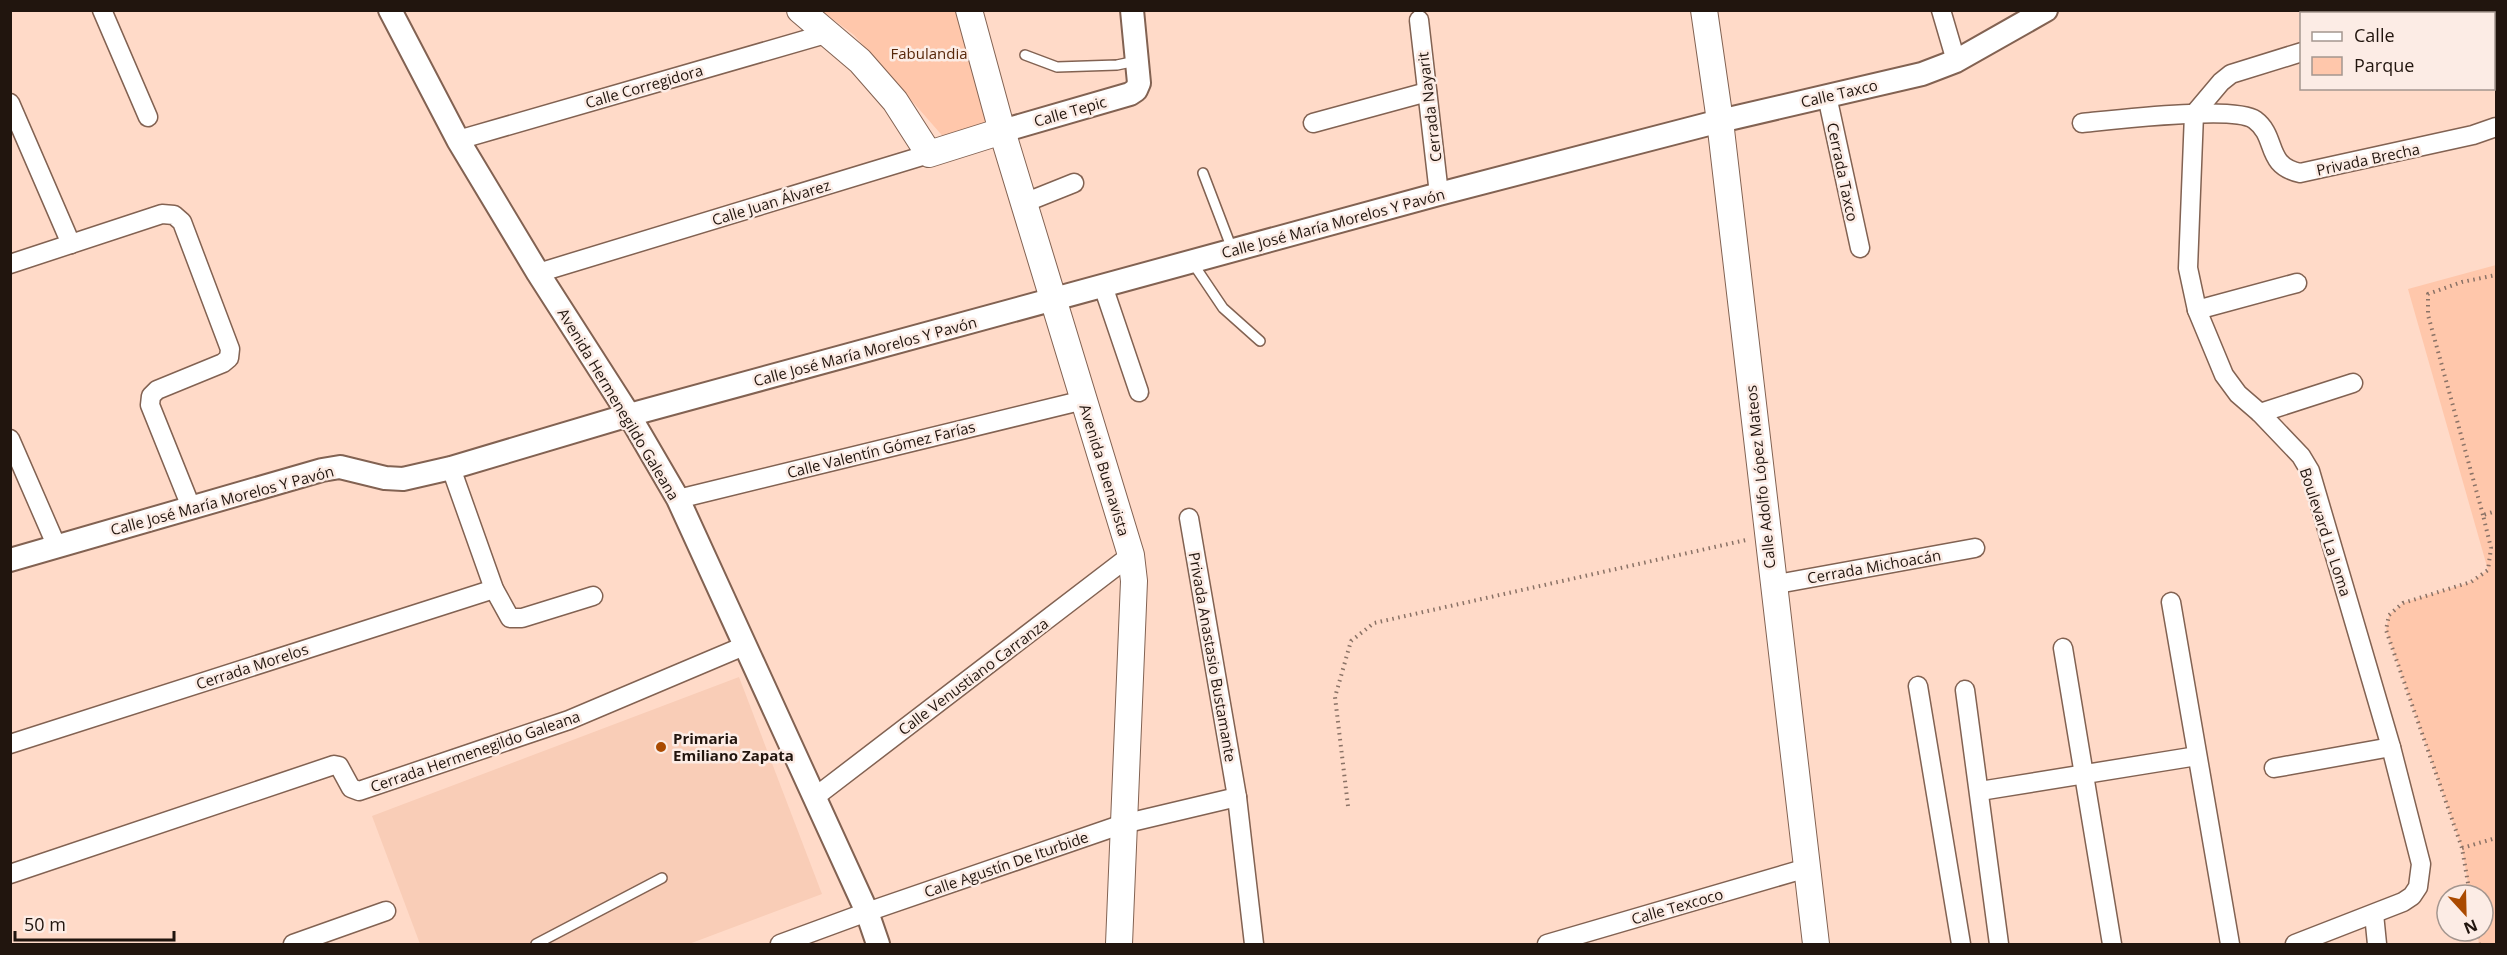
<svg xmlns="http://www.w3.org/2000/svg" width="2507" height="955" font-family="'Open Sans',sans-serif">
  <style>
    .built { fill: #f9cdb7 }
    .green { fill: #ffc7ab }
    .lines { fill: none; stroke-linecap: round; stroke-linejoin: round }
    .service-casing { stroke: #826252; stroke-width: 12 }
    .minor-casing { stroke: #826252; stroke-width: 21 }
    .tertiary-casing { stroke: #826252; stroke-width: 26 }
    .secondary-casing { stroke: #826252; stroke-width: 28 }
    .path { stroke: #8a7266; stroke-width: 4; stroke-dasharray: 1.5 4.5; stroke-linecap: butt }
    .service { stroke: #fff; stroke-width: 9 }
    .minor { stroke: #fff; stroke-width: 18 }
    .tertiary { stroke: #fff; stroke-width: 22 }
    .secondary { stroke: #fff; stroke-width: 26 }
    .poi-dot { fill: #aa4a00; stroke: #fcece5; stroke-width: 2 }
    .labels { text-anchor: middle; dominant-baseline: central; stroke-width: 5; stroke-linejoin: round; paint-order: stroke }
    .park-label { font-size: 15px; fill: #57270a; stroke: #fcece5 }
    .street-label { font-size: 15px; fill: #21150e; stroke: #fcece5 }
    .poi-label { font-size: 15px; font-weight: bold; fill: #21150e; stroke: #fcece5; text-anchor: start }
  </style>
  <rect width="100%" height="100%" fill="#ffdac8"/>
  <polygon class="built" points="739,677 822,894 689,944 420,944 372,816"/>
  <g class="green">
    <polygon points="822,11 961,11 996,126 947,141 854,35"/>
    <polygon points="2496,265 2496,944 2479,944 2477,931 2483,931 2483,895 2470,895 2462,848 2386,630 2389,615 2403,603 2471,582 2488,570 2408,289"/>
  </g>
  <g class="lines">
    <defs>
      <g id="service">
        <polyline points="1025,55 1057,67 1117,65 1136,61"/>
        <polyline points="1203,173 1232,249"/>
        <polyline points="1192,262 1223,308 1260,341"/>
        <polyline points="536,944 662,878"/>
      </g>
      <g id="minor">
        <polyline points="102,10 148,117"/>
        <polyline points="1941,10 1956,61"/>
        <polyline points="2478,10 2480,14"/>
        <polyline points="1419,20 1439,194"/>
        <polyline points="2494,34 2496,38"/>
        <polyline points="1827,96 1860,248"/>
        <polyline points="10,103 71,244"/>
        <polyline points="1313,123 1427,92"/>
        <path d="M2082 123C2112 120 2235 105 2255 120 2278 137 2264 165 2300 173L2473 135 2496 127"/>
        <polyline points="458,140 829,33"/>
        <polyline points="1024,203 1074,183"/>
        <polyline points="10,264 162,214 174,215 182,222 230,349 229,358 223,363 157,390 151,396 150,405 191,507"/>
        <polyline points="538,273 929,154"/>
        <polyline points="1103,286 1139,392"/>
        <polyline points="2197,310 2297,283"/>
        <polyline points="2260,413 2353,383"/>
        <polyline points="10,439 57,547"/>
        <polyline points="451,468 494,589 510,618 522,618 593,596"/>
        <polyline points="678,499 1084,400"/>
        <polyline points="1189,518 1237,797 1254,944"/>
        <polyline points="1772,585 1975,548"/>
        <polyline points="2171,602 2230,944"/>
        <polyline points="2063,648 2112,944"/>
        <polyline points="1918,686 1961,944"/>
        <polyline points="1965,690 1999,944"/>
        <polyline points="10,744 494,589"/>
        <polyline points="2274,768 2391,747"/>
        <polyline points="1980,791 2197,756"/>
        <polyline points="815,797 1131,555"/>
        <polyline points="10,874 334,765 339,766 351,788 359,791 569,720 744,646"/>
        <polyline points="2374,914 2377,944"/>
        <polyline points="293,944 386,911"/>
        <polyline points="780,944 867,912 1123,824 1237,797"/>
        <polyline points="1547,944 1807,868"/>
        <polyline points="2295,944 2403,902 2412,896 2418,887 2421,864 2391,747 2310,471 2301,456 2260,413 2238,394 2224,375 2197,310 2188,268 2194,114 2221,82 2231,74 2302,52"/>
      </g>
      <g id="tertiary">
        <polyline points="390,10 458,140 538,273 629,415 678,499 867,912 878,944"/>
        <polyline points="1002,131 1130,94 1136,90 1139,83 1132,10"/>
        <polyline points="10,560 322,470 340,467 385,478 403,479 451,468 629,415 1439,194 1720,121 1922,74 1956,61 2046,10"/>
      </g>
      <g id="secondary">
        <polyline points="800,10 860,61 895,101 929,154 1002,131"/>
        <polyline points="969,10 1002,131 1131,555 1134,581 1119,944"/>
        <polyline points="1704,10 1720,121 1816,944"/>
      </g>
    </defs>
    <use href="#service" class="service-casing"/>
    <use href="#minor" class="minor-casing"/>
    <use href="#tertiary" class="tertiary-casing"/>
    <use href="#secondary" class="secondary-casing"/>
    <g class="path">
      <polyline points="2483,515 2428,315 2428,294 2462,282 2496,275"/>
      <polyline points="1348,806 1335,697 1351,641 1374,623 1746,540"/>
      <polyline points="2462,848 2496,838"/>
      <polyline points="2470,895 2462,848 2386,630 2389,615 2403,603 2471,582 2488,570 2491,548 2483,515 2496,511"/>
      <polyline points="2477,931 2479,944"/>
    </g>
    <use href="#service" class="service"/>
    <use href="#minor" class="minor"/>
    <use href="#tertiary" class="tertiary"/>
    <use href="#secondary" class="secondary"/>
  </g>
  <circle class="poi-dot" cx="661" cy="747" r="6"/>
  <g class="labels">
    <g class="park-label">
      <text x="929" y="53">Fabulandia</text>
    </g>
    <g class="street-label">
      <text transform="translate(644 86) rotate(-16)">Calle Corregidora</text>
      <text transform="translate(1839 93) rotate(-13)">Calle Taxco</text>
      <text transform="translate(1429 107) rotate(-97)">Cerrada Nayarit</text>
      <text transform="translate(1070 111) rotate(-16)">Calle Tepic</text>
      <text transform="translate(2368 159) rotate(-12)">Privada Brecha</text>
      <text transform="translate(1843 172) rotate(78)">Cerrada Taxco</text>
      <text transform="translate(771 202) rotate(-17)">Calle Juan Álvarez</text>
      <text transform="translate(1333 223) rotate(-15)">Calle José María Morelos Y Pavón</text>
      <text transform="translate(865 351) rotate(-15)">Calle José María Morelos Y Pavón</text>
      <text transform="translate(619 404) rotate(59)">Avenida Hermenegildo Galeana</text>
      <text transform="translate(881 449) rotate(-14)">Calle Valentín Gómez Farías</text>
      <text transform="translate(1105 470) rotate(73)">Avenida Buenavista</text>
      <text transform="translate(1760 477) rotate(-96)">Calle Adolfo López Mateos</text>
      <text transform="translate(222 500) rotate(-15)">Calle José María Morelos Y Pavón</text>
      <text transform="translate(2326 532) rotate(72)">Boulevard La Loma</text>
      <text transform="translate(1874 566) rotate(-10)">Cerrada Michoacán</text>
      <text transform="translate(1213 657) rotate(80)">Privada Anastasio Bustamante</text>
      <text transform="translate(252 666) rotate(-18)">Cerrada Morelos</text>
      <text transform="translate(973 676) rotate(-37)">Calle Venustiano Carranza</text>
      <text transform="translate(475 751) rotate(-19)">Cerrada Hermenegildo Galeana</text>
      <text transform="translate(1006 864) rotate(-19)">Calle Agustín De Iturbide</text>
      <text transform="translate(1677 906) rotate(-16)">Calle Texcoco</text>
    </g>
    <g class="poi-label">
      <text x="673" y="738">Primaria<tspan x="673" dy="17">Emiliano Zapata</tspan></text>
    </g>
  </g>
  <rect width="2507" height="955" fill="none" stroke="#21150e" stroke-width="24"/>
  <rect x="2300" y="12" width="195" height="78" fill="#fcece5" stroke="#a4968f" stroke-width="1.5"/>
  <rect x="2312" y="32" width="30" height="9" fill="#ffffff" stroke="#a4968f" stroke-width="1.5"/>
  <text x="2354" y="42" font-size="18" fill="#21150e">Calle</text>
  <rect x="2312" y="57" width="30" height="18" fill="#ffc7ab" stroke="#a4968f" stroke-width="1.5"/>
  <text x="2354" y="72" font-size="18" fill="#21150e">Parque</text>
  <g transform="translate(2465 913) rotate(158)"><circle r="28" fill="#fcece5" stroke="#a4968f" stroke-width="1.5"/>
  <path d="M0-4.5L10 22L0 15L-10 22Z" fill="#aa4a00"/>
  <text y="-9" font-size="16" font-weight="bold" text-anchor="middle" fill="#21150e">N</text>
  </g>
  <path d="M15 931v9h159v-9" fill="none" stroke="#21150e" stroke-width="3"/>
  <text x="24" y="931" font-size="18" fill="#21150e" stroke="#fcece5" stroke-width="4.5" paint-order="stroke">50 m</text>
</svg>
